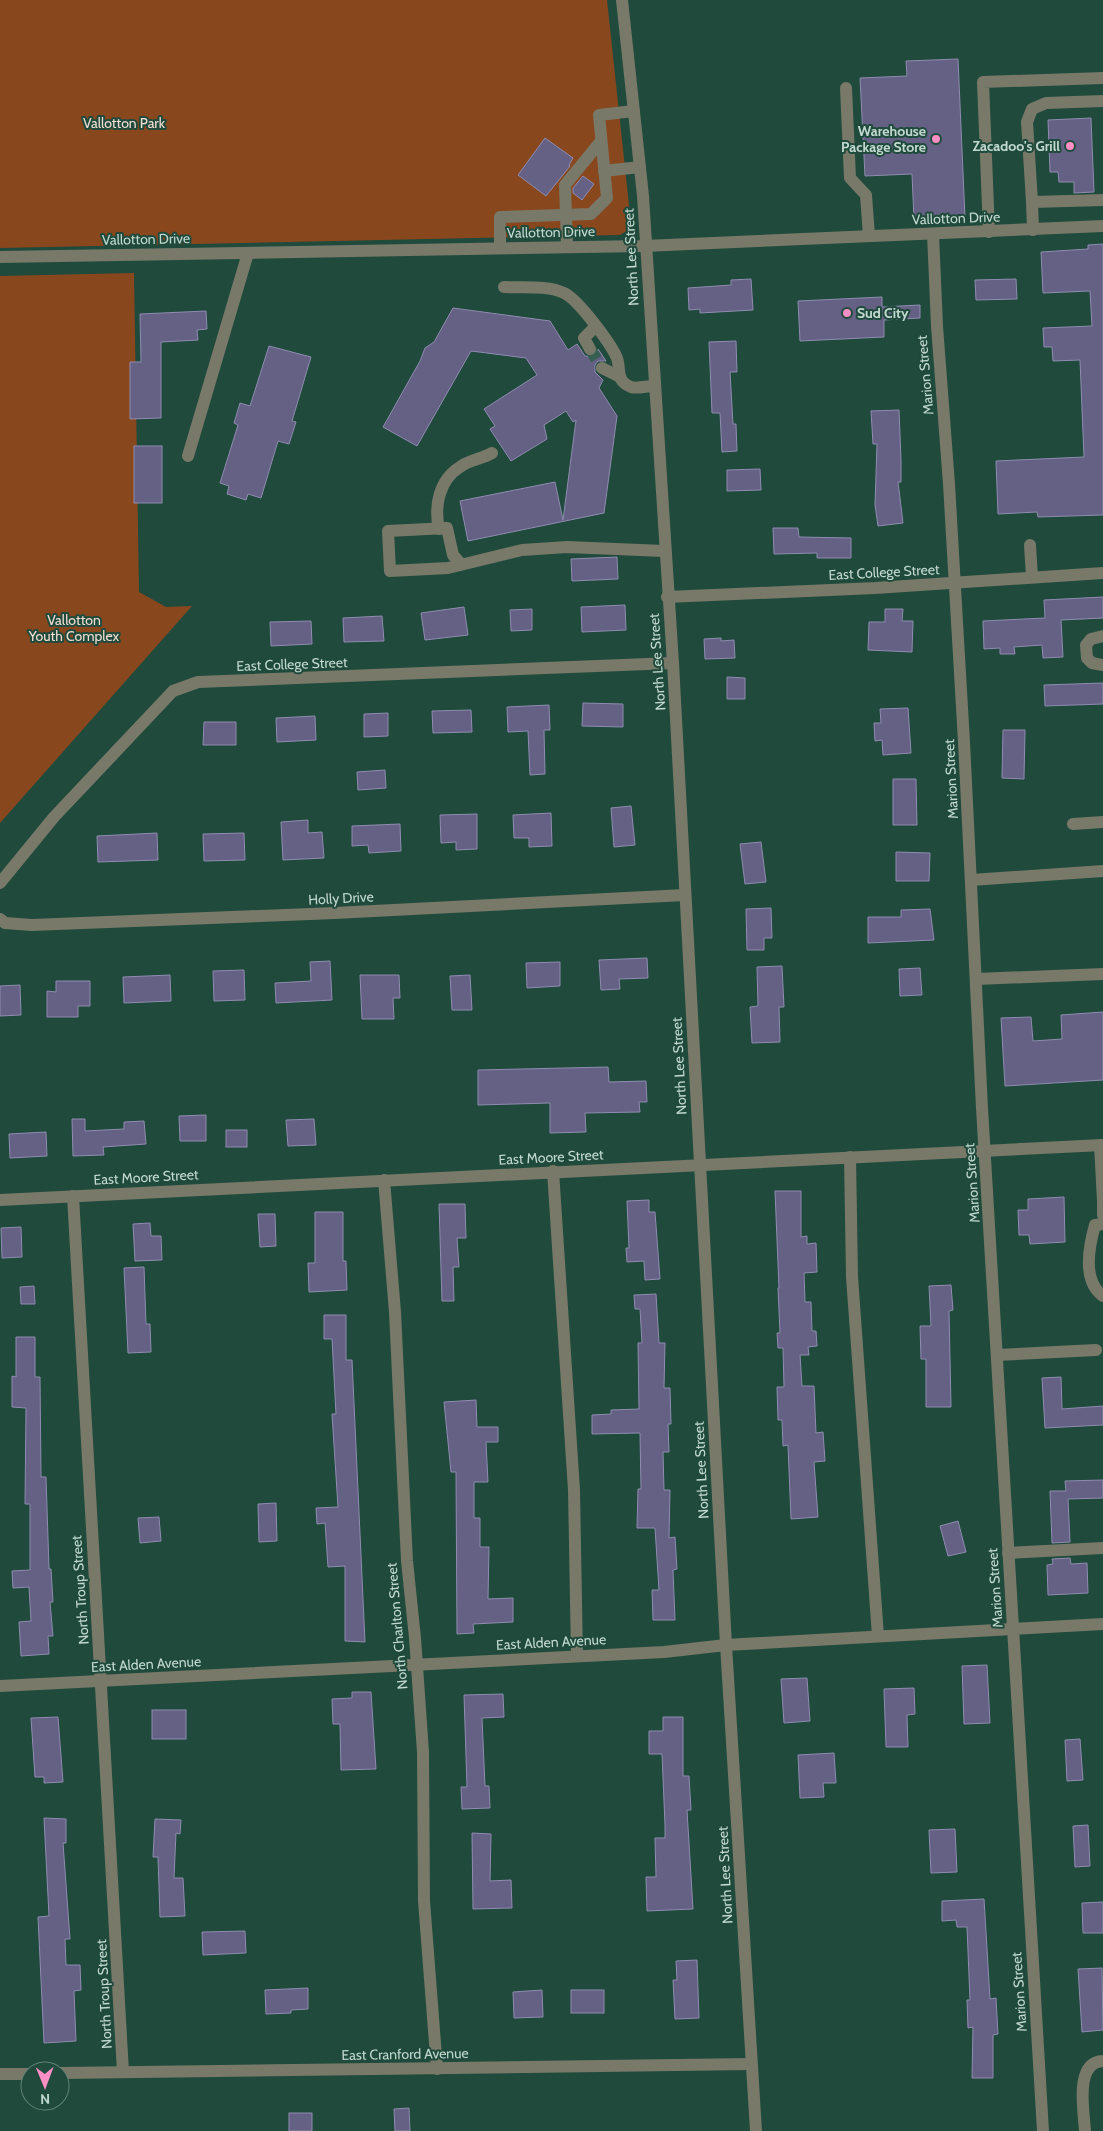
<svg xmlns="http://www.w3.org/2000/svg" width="1103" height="2131" font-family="Cabin,sans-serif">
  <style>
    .green { fill: #89471e }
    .building { fill: #656184; stroke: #8f8cb0 }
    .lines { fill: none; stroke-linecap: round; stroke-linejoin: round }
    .minor-tunnel { stroke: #375f52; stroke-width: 12; stroke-dasharray: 12 6; stroke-linecap: butt }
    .minor { stroke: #787969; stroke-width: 12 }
    .poi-dot { fill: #fa8fc6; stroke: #1f4a3c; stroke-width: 2 }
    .labels { text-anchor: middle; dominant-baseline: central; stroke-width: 4; stroke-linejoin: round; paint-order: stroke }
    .park-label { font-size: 14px; fill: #f1ddd2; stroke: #1f4a3c }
    .poi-label { font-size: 14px; font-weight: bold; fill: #c1d8cf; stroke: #1f4a3c; text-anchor: end }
    .street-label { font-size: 14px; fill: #c1d8cf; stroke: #1f4a3c }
  </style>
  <rect width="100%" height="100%" fill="#1f4a3c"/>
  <g class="green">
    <polygon points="0,0 607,0 631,224 628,230 620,235 0,248"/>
    <polygon points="134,273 139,592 166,607 192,606 0,823 0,276"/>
  </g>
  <g class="building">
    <polygon points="958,59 965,218 914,220 912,174 865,176 860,78 907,76 906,61"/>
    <polygon points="1091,118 1094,192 1074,193 1074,182 1059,182 1058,172 1050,172 1048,120"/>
    <polygon points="545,138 573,158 569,165 570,166 546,196 518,175"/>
    <polygon points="583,176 594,184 582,200 573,193 573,188"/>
    <polygon points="1103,244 1103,515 1038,517 1037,512 998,514 996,461 1084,457 1080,360 1053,361 1052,347 1044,347 1043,328 1092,326 1090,291 1043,293 1041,252 1088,249 1088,245"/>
    <polygon points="751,279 753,310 700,313 700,309 689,310 688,288 731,285 731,280"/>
    <polygon points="1016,279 1017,299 976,300 975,280"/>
    <polygon points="882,297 882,307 920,305 920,318 884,320 884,337 800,341 798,301"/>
    <polygon points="453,308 550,321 568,350 577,344 585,356 590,357 597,354 598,349 606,361 598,361 595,365 595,372 603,380 599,388 617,416 604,513 468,541 460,501 555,482 563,520 576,420 573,422 566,411 544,425 547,439 511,461 490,429 495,426 484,409 537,375 526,358 471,351 417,446 383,427 420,361 425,348 434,342"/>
    <polygon points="206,311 207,329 197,330 198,340 161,342 161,418 130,419 130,362 141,362 140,314"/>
    <polygon points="736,341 737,372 730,372 733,424 736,424 737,451 722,452 720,413 712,413 709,342"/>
    <polygon points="269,346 311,357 292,421 296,422 289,444 278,441 261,498 248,494 246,500 227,494 229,486 220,483 238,425 234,423 240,403 250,406"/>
    <polygon points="899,410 901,460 901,482 898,482 903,523 878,526 875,505 877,444 873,444 871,411"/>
    <rect x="134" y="446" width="28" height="57"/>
    <polygon points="760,469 761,490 727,491 727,470"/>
    <polygon points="773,528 798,528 799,537 851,538 851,558 817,558 817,553 774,554"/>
    <polygon points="617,557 618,579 572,581 571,559"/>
    <polygon points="1103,597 1103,618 1061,620 1063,657 1043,658 1042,645 1014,647 1015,654 1000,654 1000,648 984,649 983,621 1045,618 1044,600"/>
    <polygon points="625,605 626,630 582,632 581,607"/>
    <polygon points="464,607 468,635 425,640 421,613"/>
    <polygon points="532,609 532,630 511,631 510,610"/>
    <polygon points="885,609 903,609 902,621 913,621 912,652 868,650 869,622 885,622"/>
    <polygon points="382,616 384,641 344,642 343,618"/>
    <polygon points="311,621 312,644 271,646 270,622"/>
    <polygon points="721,638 721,641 734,640 735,658 705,659 704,639"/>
    <polygon points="727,677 745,678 745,699 727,699"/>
    <polygon points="1103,683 1103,704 1045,706 1044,685"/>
    <polygon points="583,703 623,704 623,727 582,726"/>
    <polygon points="549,705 550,730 544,730 545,774 530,775 528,731 508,732 507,707"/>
    <polygon points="908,708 911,753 883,755 882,740 875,741 874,723 881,723 880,709"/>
    <polygon points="471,710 472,732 433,733 432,711"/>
    <polygon points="388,713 388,736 364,737 364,714"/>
    <polygon points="315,716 316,740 277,742 276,718"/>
    <polygon points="204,722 236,722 236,745 203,745"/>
    <polygon points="1003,730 1025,730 1024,779 1002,778"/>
    <polygon points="385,770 386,788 358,790 357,772"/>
    <polygon points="893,779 916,779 917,825 893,825"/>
    <polygon points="631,806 635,845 614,847 611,808"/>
    <polygon points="551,813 552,846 529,847 529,838 514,838 513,815"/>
    <polygon points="477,814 477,849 456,850 456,842 441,843 440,815"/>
    <polygon points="308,820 308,833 322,832 324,858 283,860 281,822"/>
    <polygon points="400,824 401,851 369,853 368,845 352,846 352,826"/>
    <polygon points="157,833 158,860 98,862 97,836"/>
    <polygon points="244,833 245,860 204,861 203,834"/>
    <polygon points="761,842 766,882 745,884 740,844"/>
    <polygon points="896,852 930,853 929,881 896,881"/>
    <polygon points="771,908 772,938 764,938 764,950 747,950 746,909"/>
    <polygon points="930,909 934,940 868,943 868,917 901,917 901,910"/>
    <polygon points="647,958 648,978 619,979 620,989 601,990 599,960"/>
    <polygon points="330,961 332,1000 276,1003 275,983 311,981 310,962"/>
    <polygon points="560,962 560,986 527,988 526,963"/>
    <polygon points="782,966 784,1007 779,1007 780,1042 752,1043 750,1007 758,1006 757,967"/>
    <polygon points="920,968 922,995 900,996 899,969"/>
    <polygon points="244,970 245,1000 214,1001 213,971"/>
    <polygon points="170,975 171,1001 124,1003 123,977"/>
    <polygon points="360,975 399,975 400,998 393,998 394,1019 362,1019"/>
    <polygon points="470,975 472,1010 452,1010 450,976"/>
    <polygon points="56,981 90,981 90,1006 78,1006 78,1017 47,1017 47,991 56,992"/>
    <polygon points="20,985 21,1015 0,1016 0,986"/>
    <polygon points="1103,1012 1103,1080 1005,1086 1001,1018 1031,1017 1033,1041 1062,1039 1061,1015"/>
    <polygon points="608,1067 609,1082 646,1081 647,1102 639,1102 640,1112 585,1113 586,1132 550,1133 550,1103 478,1105 478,1070"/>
    <polygon points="206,1115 206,1141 180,1141 179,1116"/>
    <polygon points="72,1119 85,1119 85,1131 124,1129 124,1122 144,1121 146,1144 103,1147 104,1155 73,1156"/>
    <polygon points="314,1119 316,1145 288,1146 286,1120"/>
    <rect x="226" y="1130" width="21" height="17"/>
    <polygon points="46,1132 47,1156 10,1158 9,1134"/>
    <polygon points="775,1191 801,1191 801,1237 807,1236 807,1244 816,1243 817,1272 804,1273 805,1302 811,1302 812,1331 816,1331 817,1346 808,1347 809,1355 800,1355 802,1386 814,1386 816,1433 823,1432 825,1461 814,1462 818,1517 791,1519 788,1445 783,1446 782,1420 778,1420 777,1387 784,1387 783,1348 778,1348 777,1333 780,1333 778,1288 779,1288"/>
    <polygon points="1064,1197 1065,1242 1030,1244 1029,1235 1019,1235 1018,1210 1028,1210 1028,1199"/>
    <polygon points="649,1200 649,1212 655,1212 660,1279 645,1280 644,1261 627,1262 626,1248 629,1248 627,1201"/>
    <polygon points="439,1204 465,1204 466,1238 457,1238 459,1267 453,1267 454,1301 442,1301"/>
    <polygon points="315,1212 343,1212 343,1261 346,1261 347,1290 309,1292 308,1263 315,1263"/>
    <polygon points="258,1214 275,1214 276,1246 260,1247"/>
    <polygon points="150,1223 151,1236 161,1236 162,1260 135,1261 133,1224"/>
    <polygon points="21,1227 22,1257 2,1258 1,1228"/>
    <polygon points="144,1267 146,1324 150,1324 151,1352 128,1353 124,1268"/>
    <polygon points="951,1285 953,1310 949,1311 951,1407 926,1407 926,1359 921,1359 920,1326 931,1326 929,1286"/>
    <polygon points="34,1286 35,1304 21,1304 20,1287"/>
    <polygon points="656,1294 659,1343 665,1343 664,1388 670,1388 671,1424 668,1424 669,1452 663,1452 664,1490 670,1490 669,1538 675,1537 677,1569 673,1570 675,1620 653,1620 652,1590 659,1590 655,1528 637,1528 638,1489 641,1489 640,1433 592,1434 592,1415 611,1414 611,1410 639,1409 638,1343 642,1343 640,1309 635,1309 634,1295"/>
    <polygon points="324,1315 346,1315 346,1360 352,1360 365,1642 345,1641 345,1566 328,1567 325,1523 317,1524 316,1508 338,1507 332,1414 336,1414 332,1339 324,1339"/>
    <polygon points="16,1337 35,1337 35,1377 40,1377 41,1477 46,1477 49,1569 51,1569 53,1602 50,1602 53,1636 48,1636 49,1654 21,1656 19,1622 31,1621 29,1587 13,1588 12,1571 30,1570 30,1504 25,1504 26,1408 12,1407 12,1376 16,1377"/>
    <polygon points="1061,1377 1062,1409 1103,1406 1103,1425 1045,1428 1042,1378"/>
    <polygon points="476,1400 477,1427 498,1427 498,1442 486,1442 488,1482 474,1482 474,1518 480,1518 480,1547 489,1547 488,1599 513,1598 513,1622 473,1624 474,1633 457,1634 456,1472 451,1472 444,1402"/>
    <polygon points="1103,1480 1103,1498 1068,1499 1070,1542 1052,1543 1050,1491 1066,1491 1065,1481"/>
    <polygon points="276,1503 277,1541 259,1542 258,1504"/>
    <polygon points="159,1517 161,1541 140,1543 138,1518"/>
    <polygon points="958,1521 966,1552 948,1556 940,1526"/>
    <polygon points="1070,1558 1071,1564 1087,1563 1088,1593 1048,1595 1047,1565 1053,1564 1052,1559"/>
    <polygon points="987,1665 990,1723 964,1724 962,1666"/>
    <polygon points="807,1678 810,1721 784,1723 781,1679"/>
    <polygon points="914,1688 915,1714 907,1715 908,1747 886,1747 884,1689"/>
    <polygon points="352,1692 371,1692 376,1769 341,1770 340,1724 333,1724 332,1699 352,1698"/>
    <polygon points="503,1694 504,1717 482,1718 485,1786 489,1786 490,1808 462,1809 461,1787 467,1787 464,1695"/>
    <rect x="152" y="1710" width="34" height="29"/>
    <polygon points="58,1717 63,1782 44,1783 44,1777 35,1777 31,1718"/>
    <polygon points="663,1717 683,1717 683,1776 689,1776 691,1810 687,1810 693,1909 647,1911 646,1877 656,1877 655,1838 665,1838 665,1825 662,1754 649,1754 649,1731 663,1731"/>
    <polygon points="1080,1739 1083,1780 1067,1781 1065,1740"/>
    <polygon points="834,1753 836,1783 823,1783 824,1797 800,1798 798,1755"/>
    <polygon points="44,1818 66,1819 66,1843 63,1843 70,1939 65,1939 66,1965 80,1965 81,1990 74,1991 76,2041 44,2043 38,1917 49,1916"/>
    <polygon points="155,1819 181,1820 180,1834 176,1833 174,1878 183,1878 185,1916 160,1917 158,1857 153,1857"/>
    <polygon points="1088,1825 1090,1866 1075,1867 1073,1826"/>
    <polygon points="955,1829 957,1872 931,1873 929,1830"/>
    <polygon points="472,1833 491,1834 490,1881 511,1880 512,1908 473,1909"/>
    <polygon points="984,1899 990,1999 996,1998 998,2034 993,2035 993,2078 972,2078 973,2027 968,2028 967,2000 970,2000 967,1927 957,1927 956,1920 942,1921 942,1901"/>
    <polygon points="1103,1902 1103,1933 1083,1933 1082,1903"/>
    <polygon points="245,1931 246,1953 203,1955 202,1932"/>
    <polygon points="697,1960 699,2018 675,2019 673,1980 677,1980 676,1961"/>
    <polygon points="1102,1968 1103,2030 1082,2032 1078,1969"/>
    <polygon points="308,1988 308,2009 291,2010 291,2013 266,2014 265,1990"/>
    <polygon points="542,1990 543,2017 514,2018 513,1992"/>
    <rect x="571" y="1990" width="33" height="23"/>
    <polygon points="409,2108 410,2131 395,2131 394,2109"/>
    <rect x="289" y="2113" width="23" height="18"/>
  </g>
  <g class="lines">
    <polyline class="minor-tunnel" points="590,349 602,368"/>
    <g class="minor">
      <polyline points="622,0 643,196 673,663 726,1645 756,2131"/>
      <polyline points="846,88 850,178 866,195 869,236"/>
      <polyline points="1103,101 1046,103 1032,109 1027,122 1032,202 1103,200"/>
      <polyline points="604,171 640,167"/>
      <polyline points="1032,202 1033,230"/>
      <polyline points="989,232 983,82 1103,78"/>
      <polyline points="933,234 937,326 949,484 964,742 982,1108 1043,2131"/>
      <polyline points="567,247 565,185 601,141"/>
      <polyline points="500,248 500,217 591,214 607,198 599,115 634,111"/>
      <polyline points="0,257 644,246 1103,226"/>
      <path d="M504 287C522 288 548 285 564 293 578 299 611 344 617 358 621 369 615 381 631 387 637 389 647 386 653 386"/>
      <polyline points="590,349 584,338 595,327"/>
      <polyline points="602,368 618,376"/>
      <polyline points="188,456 248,253"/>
      <path d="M439 529C434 506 439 480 460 467 469 460 482 459 492 453"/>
      <polyline points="1030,545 1032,577"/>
      <polyline points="460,563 453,555 447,528 388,531 390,571 448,568 522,550 567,547 664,551"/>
      <polyline points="667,597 875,588 1103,573"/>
      <polyline points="1103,636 1091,639 1086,645 1087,658 1092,663 1103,665"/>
      <polyline points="1073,824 1103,822"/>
      <polyline points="971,880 1103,871"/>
      <polyline points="0,883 54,817 173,691 198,682 673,663"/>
      <polyline points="0,919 5,923 32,925 335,913 685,895"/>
      <polyline points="976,979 1103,974"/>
      <polyline points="1100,1145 1103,1201"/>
      <polyline points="850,1157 852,1277 878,1636"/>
      <polyline points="553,1171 574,1490 577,1656"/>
      <polyline points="384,1180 395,1312 407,1561 415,1638 423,1752 424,1901 437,2069"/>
      <polyline points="73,1196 123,2072"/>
      <polyline points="0,1200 1103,1145"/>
      <polyline points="1103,1201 1103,1215"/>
      <path d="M1103 1224 1095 1225C1089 1246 1082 1281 1103 1296"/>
      <polyline points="997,1355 1096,1350"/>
      <polyline points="1008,1553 1103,1548"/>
      <polyline points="0,1686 664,1652 726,1645 1103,1624"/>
      <polyline points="60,2073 751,2064"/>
      <polyline points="0,2074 30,2074"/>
      <path d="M1085 2131C1084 2112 1074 2062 1103 2061"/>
    </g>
  </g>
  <g class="poi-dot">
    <circle cx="936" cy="139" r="5"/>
    <circle cx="1070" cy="146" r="5"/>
    <circle cx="847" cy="313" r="5"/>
  </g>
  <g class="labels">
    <g class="park-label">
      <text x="124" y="123">Vallotton Park</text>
      <text x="74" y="620">Vallotton<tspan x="74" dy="16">Youth Complex</tspan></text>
    </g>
    <g class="poi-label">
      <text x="926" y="131">Warehouse<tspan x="926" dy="16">Package Store</tspan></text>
      <text x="1060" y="146">Zacadoo's Grill</text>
      <text x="857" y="313" text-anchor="start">Sud City</text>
    </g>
    <g class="street-label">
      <text transform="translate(956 218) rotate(-2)">Vallotton Drive</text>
      <text transform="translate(551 232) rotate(-1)">Vallotton Drive</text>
      <text transform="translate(146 239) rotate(-1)">Vallotton Drive</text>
      <text transform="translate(631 257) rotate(-93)">North Lee Street</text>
      <text transform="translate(925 375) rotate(-95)">Marion Street</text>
      <text transform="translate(884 572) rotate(-3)">East College Street</text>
      <text transform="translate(657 662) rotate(-94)">North Lee Street</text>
      <text transform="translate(292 664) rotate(-2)">East College Street</text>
      <text transform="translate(951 779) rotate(-93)">Marion Street</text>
      <text transform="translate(341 898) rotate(-3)">Holly Drive</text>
      <text transform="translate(679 1066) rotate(-93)">North Lee Street</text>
      <text transform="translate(551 1157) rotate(-3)">East Moore Street</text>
      <text transform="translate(146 1177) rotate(-3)">East Moore Street</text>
      <text transform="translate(972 1183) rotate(-94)">Marion Street</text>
      <text transform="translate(701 1470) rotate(-93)">North Lee Street</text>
      <text transform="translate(995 1588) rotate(-94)">Marion Street</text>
      <text transform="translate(80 1590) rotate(-94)">North Troup Street</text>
      <text transform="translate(397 1626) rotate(-95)">North Charlton Street</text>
      <text transform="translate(551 1642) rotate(-3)">East Alden Avenue</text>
      <text transform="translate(146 1664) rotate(-3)">East Alden Avenue</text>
      <text transform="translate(725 1875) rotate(-93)">North Lee Street</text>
      <text transform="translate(1019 1992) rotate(-94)">Marion Street</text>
      <text transform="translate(104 1994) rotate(-93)">North Troup Street</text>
      <text transform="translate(405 2054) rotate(-1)">East Cranford Avenue</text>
    </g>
  </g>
  <g transform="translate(45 2086) rotate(179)"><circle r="24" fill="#1f4a3c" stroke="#608377"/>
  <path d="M0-4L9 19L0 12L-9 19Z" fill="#fa8fc6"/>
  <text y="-8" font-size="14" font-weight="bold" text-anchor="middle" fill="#c1d8cf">N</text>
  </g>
</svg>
